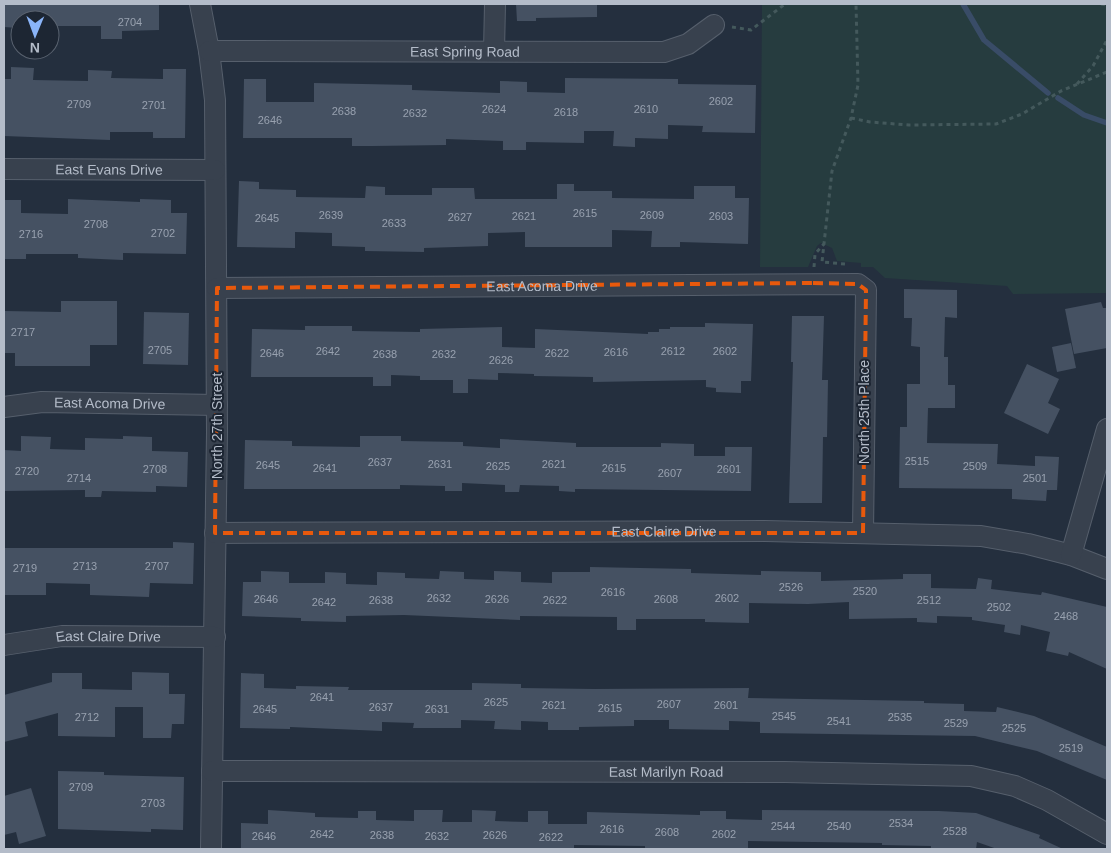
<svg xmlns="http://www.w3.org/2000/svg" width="1111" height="853" font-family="Arial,sans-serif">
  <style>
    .green { fill: #263c3f }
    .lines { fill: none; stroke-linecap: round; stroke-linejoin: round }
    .stream { stroke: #394c67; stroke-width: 5.5 }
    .building { fill: #455162 }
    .minor-casing { stroke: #565f6c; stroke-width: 22 }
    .path { stroke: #44595c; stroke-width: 3; stroke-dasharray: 4 4; stroke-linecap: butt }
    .minor { stroke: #38414e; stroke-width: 20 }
    .marked { fill: none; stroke: #e8590c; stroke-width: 4; stroke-dasharray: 10 6; stroke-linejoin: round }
    .labels { text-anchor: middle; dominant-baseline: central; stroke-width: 4; stroke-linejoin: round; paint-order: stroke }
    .number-label { font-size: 11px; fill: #98a1af }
    .street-label { font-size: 14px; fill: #b4bcc9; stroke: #1d2633 }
  </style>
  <rect width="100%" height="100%" fill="#242f3e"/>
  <polygon class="green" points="762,4 1107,4 1107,293 1013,294 1007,286 885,278 873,267 861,267 861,263 837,261 832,248 821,243 817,246 808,267 760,267"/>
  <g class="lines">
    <g class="stream">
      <polyline points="963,4 984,40 1048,93"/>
      <polyline points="1058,98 1084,115 1107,123"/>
    </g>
  </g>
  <g class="building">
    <polygon points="4,4 159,4 159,30 122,31 122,39 101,39 101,26 50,26 50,20 18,20 18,28 4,27"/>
    <polygon points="516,4 597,4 597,17 536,18 536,21 517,21"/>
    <polygon points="11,67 34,68 33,80 88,81 88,70 112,71 111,78 163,79 163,69 186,69 185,138 153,138 153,132 110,132 110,140 4,136 4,79 11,79"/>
    <polygon points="565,78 678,79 678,84 756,85 755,133 702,132 703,126 668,125 668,139 635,138 635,147 613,146 614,131 584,131 584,143 526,142 526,150 503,150 503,141 446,139 446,145 373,146 352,146 352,138 243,138 244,79 266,79 266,102 314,102 314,83 412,85 412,90 500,93 500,81 527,82 527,92 565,93"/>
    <polygon points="239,181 259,182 259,189 296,190 296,197 365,198 366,186 385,187 385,195 432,195 432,188 474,188 475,199 557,199 557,184 574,184 574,191 612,191 612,198 694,199 694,186 735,186 735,198 749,198 748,244 680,242 680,247 651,247 652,231 612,230 612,247 525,247 525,232 488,233 488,246 424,248 424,252 365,251 365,247 332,246 332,233 295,232 295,248 237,247"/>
    <polygon points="68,199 140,202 140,199 171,200 171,213 187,213 186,254 123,253 123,260 78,258 78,254 26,254 26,259 4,259 4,200 21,200 21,213 68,214"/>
    <polygon points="904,289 957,290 957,318 945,317 944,357 948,357 948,385 955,385 955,408 928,408 927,443 998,444 997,464 1035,466 1035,456 1059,457 1057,490 1047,490 1046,501 1012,499 1012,489 899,488 900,427 907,427 907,384 920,384 920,347 911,346 912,318 904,318"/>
    <polygon points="61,301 117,301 117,345 90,345 90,366 15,366 15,353 4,353 4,311 61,312"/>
    <polygon points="1101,302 1103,308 1107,308 1107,348 1074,354 1065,309"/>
    <polygon points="144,312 189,313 188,365 143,364"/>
    <polygon points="792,316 824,316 822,380 828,380 827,437 823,437 822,503 789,503 793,362 791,362"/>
    <polygon points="705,323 753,324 751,381 741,381 741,393 716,392 716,388 706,387 706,380 593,382 593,377 534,376 534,374 498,373 498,380 468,379 468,393 453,393 453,380 420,380 420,376 391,375 391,386 373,386 373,377 251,377 252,329 305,330 305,326 352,326 352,331 420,332 420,329 502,327 502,347 535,348 535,329 648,334 648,332 659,332 659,329 670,329 670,327 705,327"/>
    <polygon points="1071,343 1076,368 1057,372 1052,347"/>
    <polygon points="1027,364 1059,379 1048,403 1060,409 1048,434 1004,413"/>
    <polygon points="21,436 51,437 50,449 85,450 85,438 123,439 123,436 152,437 152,451 188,452 187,487 156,486 156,492 102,491 101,497 85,497 85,490 4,491 4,450 21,451"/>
    <polygon points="360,436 401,436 401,441 463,442 463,446 500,448 500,439 576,443 576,447 661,447 661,443 694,444 694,456 725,456 725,447 752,447 751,491 575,489 575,492 559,491 559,486 520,485 519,492 505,492 505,485 462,483 462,491 445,491 445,486 400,485 400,489 244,489 245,440 292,441 292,446 360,447"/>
    <polygon points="173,542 194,543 193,584 150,583 149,597 90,595 90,584 46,583 46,595 4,595 4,548 173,548"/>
    <polygon points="590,567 691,569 691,573 761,575 761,571 821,572 821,581 903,579 903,574 931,574 931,588 976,589 978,578 992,580 991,589 1041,595 1042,592 1107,607 1107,669 1069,652 1068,656 1046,651 1050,632 1021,625 1020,635 1004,632 1005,625 972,620 972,617 937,616 937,623 917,622 917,618 849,619 849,602 808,604 749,603 749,623 705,622 705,619 636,619 636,630 617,630 617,617 520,616 520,620 404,615 346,616 346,622 301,621 301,618 242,616 243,582 261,582 261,571 289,572 289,583 325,583 325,572 346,573 346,584 377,585 377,572 405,573 405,578 439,579 440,571 464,572 464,579 494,580 494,571 521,572 521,582 552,583 552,572 590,572"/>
    <polygon points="132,672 169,673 169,694 185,694 184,724 172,724 171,738 143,738 143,707 115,707 115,737 58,736 58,713 25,722 28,736 4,742 4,695 52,682 52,673 82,673 82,689 132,690"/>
    <polygon points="241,673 264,674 264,688 296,689 296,686 349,687 348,690 472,690 472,683 521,684 521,688 594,689 749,688 748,698 924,701 924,703 964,704 964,711 996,712 997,707 1034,716 1107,747 1107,780 1037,751 975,736 760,733 760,722 729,721 729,730 669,729 669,720 634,720 634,726 579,727 579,730 548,730 548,722 521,721 521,730 494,729 495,721 461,720 461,728 413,728 414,723 382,722 382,731 290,727 290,729 240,728"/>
    <polygon points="58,771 104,772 104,775 184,777 183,830 151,829 151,832 58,829"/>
    <polygon points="31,788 46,836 19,844 16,832 4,835 4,796"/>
    <polygon points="268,810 315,813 315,817 358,818 358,811 376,811 376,820 414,821 414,810 443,810 442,822 472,822 472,810 496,811 495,821 528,822 528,811 548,811 548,824 587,824 587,812 700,815 700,811 726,811 726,819 762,820 762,810 939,811 976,813 1040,835 1039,838 1063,849 997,849 977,842 976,849 931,849 931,846 882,845 882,843 748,841 748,849 645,849 645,846 574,845 574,849 241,849 241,823 268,824"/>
  </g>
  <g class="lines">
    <defs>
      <g id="minor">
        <polyline points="200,4 209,51 215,100 217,432 211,849"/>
        <path id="s1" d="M209 51 664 52 688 44 714 25"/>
        <polyline points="494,51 495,4"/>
        <path id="s2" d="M4 169 215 170"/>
        <path id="s3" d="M217 288 858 284 866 290 863 533"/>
        <path id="s4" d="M4 407 42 402 217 405"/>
        <path id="s5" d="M215 533 765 531 981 536 1028 544 1071 555 1107 569"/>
        <polyline points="1071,555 1107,429"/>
        <path id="s6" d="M4 645 62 636 215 637"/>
        <path id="s7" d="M212 771 785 772 971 776 1015 786 1047 800 1107 834"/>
      </g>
    </defs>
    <use href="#minor" class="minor-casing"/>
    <g class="path">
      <polyline points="1101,4 1107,5"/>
      <polyline points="732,27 751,30 785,4"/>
      <polyline points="1077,84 1093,66 1107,40"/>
      <polyline points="851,118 870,122 909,125 996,124 1022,114 1061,91 1107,72"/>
      <polyline points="845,264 822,262 832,171 851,118 858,85 856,4"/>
      <polyline points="814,267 815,254 824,244"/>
    </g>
    <use href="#minor" class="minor"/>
  </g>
  <path class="marked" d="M813 283 858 284 866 290 863 533H215L217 288Z"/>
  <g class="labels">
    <g class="number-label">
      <text x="130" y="22">2704</text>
      <text x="721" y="101">2602</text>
      <text x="79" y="104">2709</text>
      <text x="154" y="105">2701</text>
      <text x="494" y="109">2624</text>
      <text x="646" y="109">2610</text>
      <text x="344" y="111">2638</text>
      <text x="566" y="112">2618</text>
      <text x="415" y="113">2632</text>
      <text x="270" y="120">2646</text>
      <text x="585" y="213">2615</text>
      <text x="331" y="215">2639</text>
      <text x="652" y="215">2609</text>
      <text x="524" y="216">2621</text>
      <text x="721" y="216">2603</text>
      <text x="460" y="217">2627</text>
      <text x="267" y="218">2645</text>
      <text x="394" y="223">2633</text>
      <text x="96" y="224">2708</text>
      <text x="163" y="233">2702</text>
      <text x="31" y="234">2716</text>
      <text x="23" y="332">2717</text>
      <text x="160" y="350">2705</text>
      <text x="328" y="351">2642</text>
      <text x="673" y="351">2612</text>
      <text x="725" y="351">2602</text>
      <text x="616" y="352">2616</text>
      <text x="272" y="353">2646</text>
      <text x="557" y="353">2622</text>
      <text x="385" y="354">2638</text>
      <text x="444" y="354">2632</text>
      <text x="501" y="360">2626</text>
      <text x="917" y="461">2515</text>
      <text x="380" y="462">2637</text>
      <text x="440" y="464">2631</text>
      <text x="554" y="464">2621</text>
      <text x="268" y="465">2645</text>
      <text x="498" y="466">2625</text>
      <text x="975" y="466">2509</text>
      <text x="325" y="468">2641</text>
      <text x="614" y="468">2615</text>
      <text x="155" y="469">2708</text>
      <text x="729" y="469">2601</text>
      <text x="27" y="471">2720</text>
      <text x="670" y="473">2607</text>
      <text x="79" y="478">2714</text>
      <text x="1035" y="478">2501</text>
      <text x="85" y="566">2713</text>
      <text x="157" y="566">2707</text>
      <text x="25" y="568">2719</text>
      <text x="791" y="587">2526</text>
      <text x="865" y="591">2520</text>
      <text x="613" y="592">2616</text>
      <text x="439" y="598">2632</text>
      <text x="727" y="598">2602</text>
      <text x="266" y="599">2646</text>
      <text x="497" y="599">2626</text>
      <text x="666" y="599">2608</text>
      <text x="381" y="600">2638</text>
      <text x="555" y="600">2622</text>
      <text x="929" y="600">2512</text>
      <text x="324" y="602">2642</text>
      <text x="999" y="607">2502</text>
      <text x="1066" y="616">2468</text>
      <text x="322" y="697">2641</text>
      <text x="496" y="702">2625</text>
      <text x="669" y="704">2607</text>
      <text x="554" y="705">2621</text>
      <text x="726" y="705">2601</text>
      <text x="381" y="707">2637</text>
      <text x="610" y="708">2615</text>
      <text x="265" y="709">2645</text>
      <text x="437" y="709">2631</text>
      <text x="784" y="716">2545</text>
      <text x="87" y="717">2712</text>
      <text x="900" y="717">2535</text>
      <text x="839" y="721">2541</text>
      <text x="956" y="723">2529</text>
      <text x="1014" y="728">2525</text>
      <text x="1071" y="748">2519</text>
      <text x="81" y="787">2709</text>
      <text x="153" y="803">2703</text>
      <text x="901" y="823">2534</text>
      <text x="783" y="826">2544</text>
      <text x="839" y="826">2540</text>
      <text x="612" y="829">2616</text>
      <text x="955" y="831">2528</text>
      <text x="667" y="832">2608</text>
      <text x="322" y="834">2642</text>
      <text x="724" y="834">2602</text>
      <text x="382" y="835">2638</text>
      <text x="495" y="835">2626</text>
      <text x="264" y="836">2646</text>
      <text x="437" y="836">2632</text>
      <text x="551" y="837">2622</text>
    </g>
    <g class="street-label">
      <text stroke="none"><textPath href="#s1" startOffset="256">East Spring Road</textPath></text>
      <text stroke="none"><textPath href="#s2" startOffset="105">East Evans Drive</textPath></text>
      <text stroke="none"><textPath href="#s3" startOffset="325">East Acoma Drive</textPath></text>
      <text stroke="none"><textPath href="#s4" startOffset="106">East Acoma Drive</textPath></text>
      <text transform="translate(864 412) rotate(-90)">North 25th Place</text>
      <text transform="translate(217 426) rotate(-90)">North 27th Street</text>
      <text stroke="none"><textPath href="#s5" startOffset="449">East Claire Drive</textPath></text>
      <text stroke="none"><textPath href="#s6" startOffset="105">East Claire Drive</textPath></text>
      <text stroke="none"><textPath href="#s7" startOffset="454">East Marilyn Road</textPath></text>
    </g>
  </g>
  <rect width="1111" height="853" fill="none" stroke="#b4bcc9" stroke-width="10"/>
  <g transform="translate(35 35) rotate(181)"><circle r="24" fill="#1d2633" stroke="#59626f"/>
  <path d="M0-4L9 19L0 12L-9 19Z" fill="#8ab4f8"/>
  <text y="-8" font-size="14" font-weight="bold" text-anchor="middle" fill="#b4bcc9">N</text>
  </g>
</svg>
